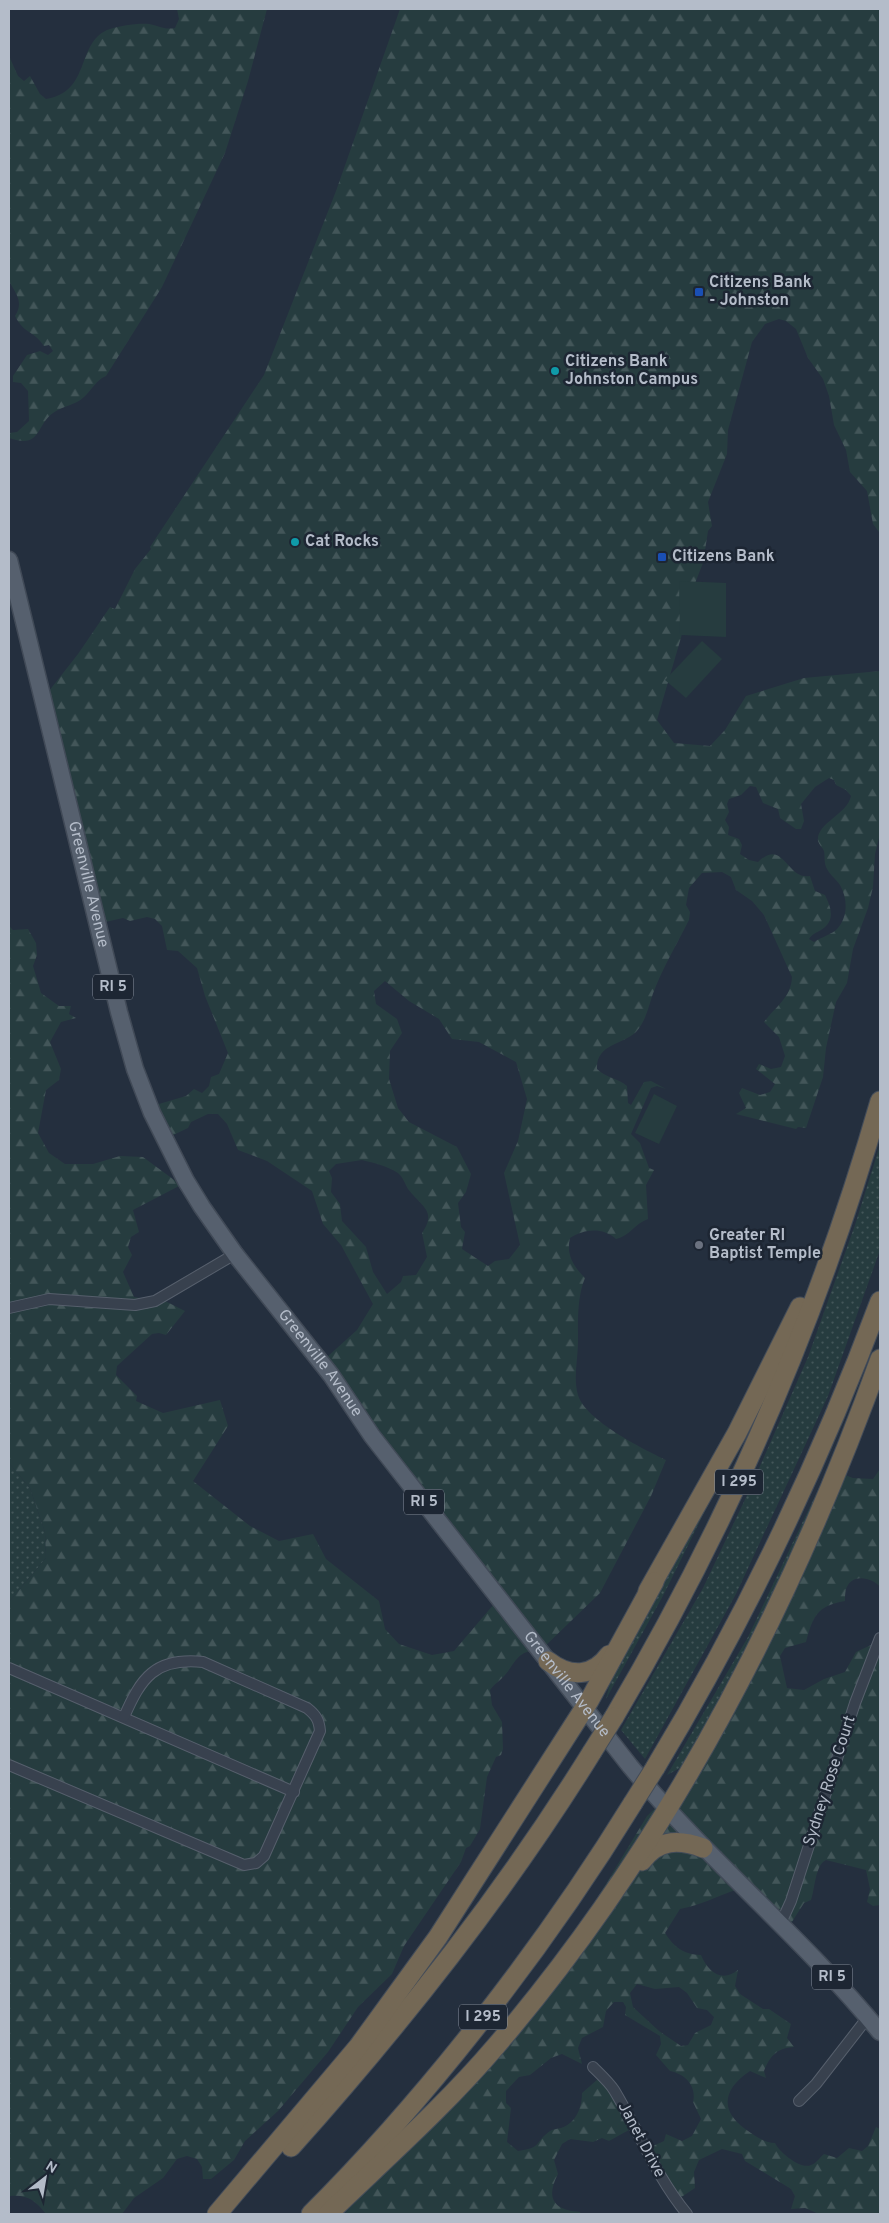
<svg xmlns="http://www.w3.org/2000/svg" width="889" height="2223" font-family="Overpass,sans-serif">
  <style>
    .grass { fill: url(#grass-dots) }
    .forest { fill: url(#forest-firs); fill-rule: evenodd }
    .park { fill: #263c3f }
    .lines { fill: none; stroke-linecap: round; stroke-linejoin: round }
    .street-casing { stroke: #565f6c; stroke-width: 12 }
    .primary-casing { stroke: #414a57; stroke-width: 19 }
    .highway-casing { stroke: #434c59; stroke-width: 21 }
    .street { stroke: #38414e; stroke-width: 10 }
    .primary { stroke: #56606e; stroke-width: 16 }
    .highway { stroke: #746855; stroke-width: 19 }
    .highway-bridge-casing { stroke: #434c59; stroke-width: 21; stroke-linecap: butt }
    .highway-bridge { stroke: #746855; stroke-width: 19 }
    .transit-dot { fill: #1a4fb4; stroke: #1d2633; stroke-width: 2 }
    .culture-dot { fill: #0f9aa8; stroke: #1d2633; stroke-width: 2 }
    .worship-dot { fill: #6b7280; stroke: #1d2633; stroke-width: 2 }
    .labels { text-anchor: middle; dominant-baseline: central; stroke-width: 5; stroke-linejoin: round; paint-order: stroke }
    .shield { fill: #1d2633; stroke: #878f9c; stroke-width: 1 }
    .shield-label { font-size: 15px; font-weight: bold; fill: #b4bcc9 }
    .poi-label { font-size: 16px; font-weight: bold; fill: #b4bcc9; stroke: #1d2633; text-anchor: start }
    .street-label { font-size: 16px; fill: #b4bcc9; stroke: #1d2633 }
  </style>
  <defs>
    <pattern id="grass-dots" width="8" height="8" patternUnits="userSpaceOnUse" patternTransform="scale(1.25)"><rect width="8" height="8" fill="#263c3f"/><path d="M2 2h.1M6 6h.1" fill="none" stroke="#435659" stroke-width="1.8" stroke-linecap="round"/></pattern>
    <pattern id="forest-firs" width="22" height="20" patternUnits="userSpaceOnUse" patternTransform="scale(1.25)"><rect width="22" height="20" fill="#263c3f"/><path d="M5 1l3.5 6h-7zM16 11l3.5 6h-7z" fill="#435659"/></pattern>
  </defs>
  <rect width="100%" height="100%" fill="#242f3e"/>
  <g class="grass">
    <polygon points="880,1145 880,1250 828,1396 736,1594 645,1759 621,1730 703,1588 749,1491 808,1357 855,1225"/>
    <polygon points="741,1438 664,1594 606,1699 612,1675"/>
    <polygon points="9,1463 30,1488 45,1532 46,1558 9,1602"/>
    <path d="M823 1479C791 1581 735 1674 682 1767L667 1775 748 1637Z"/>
  </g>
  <g class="forest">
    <path d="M177 9H267L248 81 225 153 162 287 106 376C96 380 92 390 84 397 76 405 62 406 53 413 35 426 42 449 9 438V433L17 432 29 421 28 391 21 383 13 382V376L27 355 40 351 48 355 53 351 49 345 44 346C33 330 24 334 15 316 24 302 16 294 9 281V56L18 76 24 81 30 76 40 94 46 99C91 92 76 44 107 30 118 26 138 23 149 24 161 26 163 30 175 28L179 19Z"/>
    <path d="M400 9H880V549L879 532 873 524 867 491 850 472 846 450 834 425 829 396 823 379 808 358 796 329 786 321 779 319 765 324 752 342 728 430 727 454 708 502 712 526 708 531 703 563 690 596 687 617 657 720 674 743 710 746 725 730 746 696 804 678 880 671V834L875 854 873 887 868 908 853 949 847 983 836 1002 826 1048 823 1077 806 1128 798 1127 796 1129 736 1114 746 1108 739 1093 742 1088 760 1095 770 1092 775 1084 756 1069 759 1064 771 1069 781 1067 785 1056 779 1037 764 1022C775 1007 791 998 792 977L764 915 752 901 736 890 731 877 722 872 702 873 689 888 686 905 690 912 689 920C678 942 665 964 656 986 649 1001 648 1019 636 1032 622 1045 596 1044 597 1069 606 1078 618 1078 627 1086L628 1103 631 1105 644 1082 651 1081 666 1089 657 1086 651 1088 631 1134 640 1143 649 1168 654 1170 646 1185 648 1219C634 1224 630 1236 616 1239 602 1227 585 1229 570 1238 566 1254 573 1266 585 1278 577 1297 578 1321 578 1342 578 1359 573 1378 578 1395 585 1420 643 1449 666 1460L651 1496 600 1593 540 1651C518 1649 516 1662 505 1675 500 1681 494 1684 490 1690L492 1705 502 1722 503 1749 501 1755 496 1757 487 1777 480 1829 470 1846 466 1848 461 1862 404 1946 392 1974 358 2007 328 2052 278 2111 245 2141 234 2160 211 2179H203L202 2167 197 2159 187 2156 177 2159 163 2178 134 2198 122 2214H46C35 2200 27 2194 9 2196V1602L46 1558 45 1532 30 1488 9 1463V926L13 930 28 929 36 943 37 955 33 966 41 993 59 1006H71L69 1014 76 1018 61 1022 50 1042 61 1069 59 1080 46 1090 38 1133 49 1153 65 1164H93L120 1156 143 1157 181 1185 133 1210 139 1232 131 1237 128 1247 132 1255 123 1272 134 1297 167 1302 185 1311 166 1335 159 1333 152 1334 117 1366 116 1375 137 1396 136 1401 163 1413 220 1400 228 1426 193 1481 250 1526 279 1541 313 1534 326 1559 379 1601 385 1629 399 1644 432 1655 454 1651 494 1604 317 1366 357 1330 373 1304 341 1245 323 1224 312 1191 267 1161 238 1150 227 1124 218 1114H208L191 1122 188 1128 167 1138 152 1106 186 1096 194 1089 202 1093 209 1086 211 1077 219 1074 228 1053 205 996 197 968 178 951 167 950 162 926 155 919 147 917 130 921 123 918 101 923 45 696 78 654 110 607 115 609 135 569 151 549 150 547 264 375 336 191ZM829 778 834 780 836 785 846 790 851 796C847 815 816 823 818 841 819 845 823 848 824 851 825 856 824 862 826 867 829 874 836 879 840 885 848 899 848 917 837 929 834 933 820 938 814 942L809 939C812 934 816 933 821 930 836 921 831 907 825 895L815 891 810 876C786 880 784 837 758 862L749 860 740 854 742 845 739 839 728 835 729 827 725 820 729 812 727 804 729 799 741 795 750 786 756 787 763 803 778 809 780 818 796 829H801L804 821 801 804 815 787ZM385 981 409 1001 439 1019 452 1039 479 1042 516 1062 527 1099 518 1141 504 1173 520 1245 509 1259 495 1261 488 1266 462 1249 465 1232 461 1227 458 1203 466 1192 471 1174 457 1147 409 1122 398 1108 389 1079 390 1051 402 1033 397 1019 376 1004 374 991ZM362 1160C374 1163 387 1166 398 1173 403 1177 405 1184 408 1189 422 1207 437 1211 422 1233L427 1257 416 1275 403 1276 401 1282 387 1294 373 1272 366 1247 342 1221 340 1204 331 1192 332 1178 329 1171 336 1164Z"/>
    <path d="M880 1469V1587C873 1578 855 1574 848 1585 845 1589 845 1596 845 1601 816 1606 813 1617 806 1642L785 1648 780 1656 787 1688 804 1690 824 1679 845 1672 856 1652 871 1645 880 1631V1905L873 1906 867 1902 870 1889 866 1870 826 1860C815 1865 815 1889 811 1900L804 1903 790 1925 738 1889C718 1896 701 1905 680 1909L665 1933C675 1948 683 1954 701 1955 708 1972 722 1983 738 1970L735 1986 740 1994 763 2009H769L791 2024 787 2038 794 2047C777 2048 770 2056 764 2071L766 2078 750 2071C720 2091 720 2114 751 2133 759 2138 765 2143 775 2143 779 2152 801 2170 811 2165 816 2164 820 2157 824 2154L837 2158 849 2148 862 2151 868 2146 876 2127 880 2129V2214H819L805 2208 791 2209 795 2196 791 2189 745 2161 742 2154 722 2149 699 2160 694 2172 695 2188 674 2202 644 2150 664 2141 666 2134 682 2141 692 2136 701 2119 693 2102C697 2086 685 2074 670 2071L656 2055 661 2044 660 2036 625 2015 626 2007 623 2002H614L606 2011 603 2027 582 2038 578 2048 582 2064 562 2054 551 2058 530 2075 519 2077 506 2091V2103L511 2108 507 2142 518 2151C544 2147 533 2143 550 2131 553 2129 557 2129 561 2128 576 2123 582 2108 582 2093L598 2079 609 2089 630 2128 629 2130 609 2141 602 2138 593 2142 570 2139 562 2144 554 2160 558 2174C546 2197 552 2210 580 2212L581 2214H344L458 2091 584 1920 647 1816 664 1800 684 1768 840 1473 853 1478 873 1479ZM637 1984 655 1989 679 1987 687 1993 697 2008 707 2010 714 2017 711 2025 695 2033 688 2045 681 2046 659 2031 633 2007 630 1993Z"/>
  </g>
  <g class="park">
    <polygon points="679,581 726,583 726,637 680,635"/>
    <polygon points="702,641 722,659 686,698 665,680"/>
    <polygon points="654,1094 677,1106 659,1144 635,1133"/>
  </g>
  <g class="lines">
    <defs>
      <g id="street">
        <polyline points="9,1308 49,1299 135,1305 155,1301 235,1254"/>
        <polyline points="9,1668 294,1792"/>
        <path d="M9 1765 244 1865 256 1863 264 1856 320 1731C319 1720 316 1715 307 1708L203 1662C155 1657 141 1678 124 1717"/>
        <polyline points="780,1925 791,1901 855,1703 880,1638"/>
        <path d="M593 2067C600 2074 609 2082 614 2090 640 2133 655 2175 687 2214"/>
        <polyline points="799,2101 816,2084 868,2017"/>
      </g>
      <g id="primary">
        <path id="s1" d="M9 560 119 1012 135 1069 152 1113 186 1181 202 1207 235 1254 331 1375 372 1436 630 1766C708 1860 803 1938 880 2032"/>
      </g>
      <g id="highway">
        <polyline points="648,1591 737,1433 800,1307"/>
        <path d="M548 1661C570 1678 593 1677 609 1655"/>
        <path d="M614 1717C729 1523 818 1317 880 1101"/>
        <path d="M655 1768C744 1620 820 1462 880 1301"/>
        <path d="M642 1861C658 1839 679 1839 703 1848"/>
        <path d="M291 2147C402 2023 504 1894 592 1752"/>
        <polyline points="217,2214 358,2047 438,1937 589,1701 654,1582"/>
        <path d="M311 2214C430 2095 545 1946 633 1803"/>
        <path d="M328 2214C385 2159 445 2106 496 2046 668 1845 791 1606 880 1359"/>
      </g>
    </defs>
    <use href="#street" class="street-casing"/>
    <use href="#primary" class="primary-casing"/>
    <use href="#highway" class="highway-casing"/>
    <use href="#street" class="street"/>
    <use href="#primary" class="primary"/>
    <use href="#highway" class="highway"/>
    <defs>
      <g id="highway-bridge">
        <polyline points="592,1752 614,1717"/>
        <polyline points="633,1803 655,1768"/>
      </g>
    </defs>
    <use href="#highway-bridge" class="highway-bridge-casing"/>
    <use href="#highway-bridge" class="highway-bridge"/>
  </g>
  <g class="transit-dot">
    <rect x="694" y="287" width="10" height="10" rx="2.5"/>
    <rect x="657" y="552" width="10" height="10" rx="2.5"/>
  </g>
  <g class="culture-dot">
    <circle cx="555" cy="371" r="5"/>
    <circle cx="295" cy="542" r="5"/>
  </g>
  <circle class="worship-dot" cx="699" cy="1245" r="5"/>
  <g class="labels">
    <g class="shield">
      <rect x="93" y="974.5" width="40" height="25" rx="4"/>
      <rect x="715" y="1469.5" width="48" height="25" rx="4"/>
      <rect x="404" y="1489.5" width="40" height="25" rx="4"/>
      <rect x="812" y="1964.5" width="40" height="25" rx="4"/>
      <rect x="459" y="2004.5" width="48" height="25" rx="4"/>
    </g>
    <g class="shield-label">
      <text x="113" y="987">RI 5</text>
      <text x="739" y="1482">I 295</text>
      <text x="424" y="1502">RI 5</text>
      <text x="832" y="1977">RI 5</text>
      <text x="483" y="2017">I 295</text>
    </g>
    <g class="poi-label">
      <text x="709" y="283">Citizens Bank<tspan x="709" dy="18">- Johnston</tspan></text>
      <text x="565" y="362">Citizens Bank<tspan x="565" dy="18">Johnston Campus</tspan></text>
      <text x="305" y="542">Cat Rocks</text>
      <text x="672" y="557">Citizens Bank</text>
      <text x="709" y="1236">Greater RI<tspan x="709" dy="18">Baptist Temple</tspan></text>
    </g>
    <g class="street-label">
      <text stroke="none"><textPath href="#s1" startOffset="334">Greenville Avenue</textPath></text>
      <text stroke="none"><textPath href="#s1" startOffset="874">Greenville Avenue</textPath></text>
      <text stroke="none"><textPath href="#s1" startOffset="1279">Greenville Avenue</textPath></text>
      <text transform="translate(830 1781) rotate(-72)">Sydney Rose Court</text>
      <text transform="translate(641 2140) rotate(62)">Janet Drive</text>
    </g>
  </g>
  <rect width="889" height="2223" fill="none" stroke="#b4bcc9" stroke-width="20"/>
  <g transform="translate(45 2178) rotate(31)" stroke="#1d2633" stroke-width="4" paint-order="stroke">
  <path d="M0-4L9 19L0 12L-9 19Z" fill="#b4bcc9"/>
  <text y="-8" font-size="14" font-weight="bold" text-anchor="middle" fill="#b4bcc9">N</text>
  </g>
</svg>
